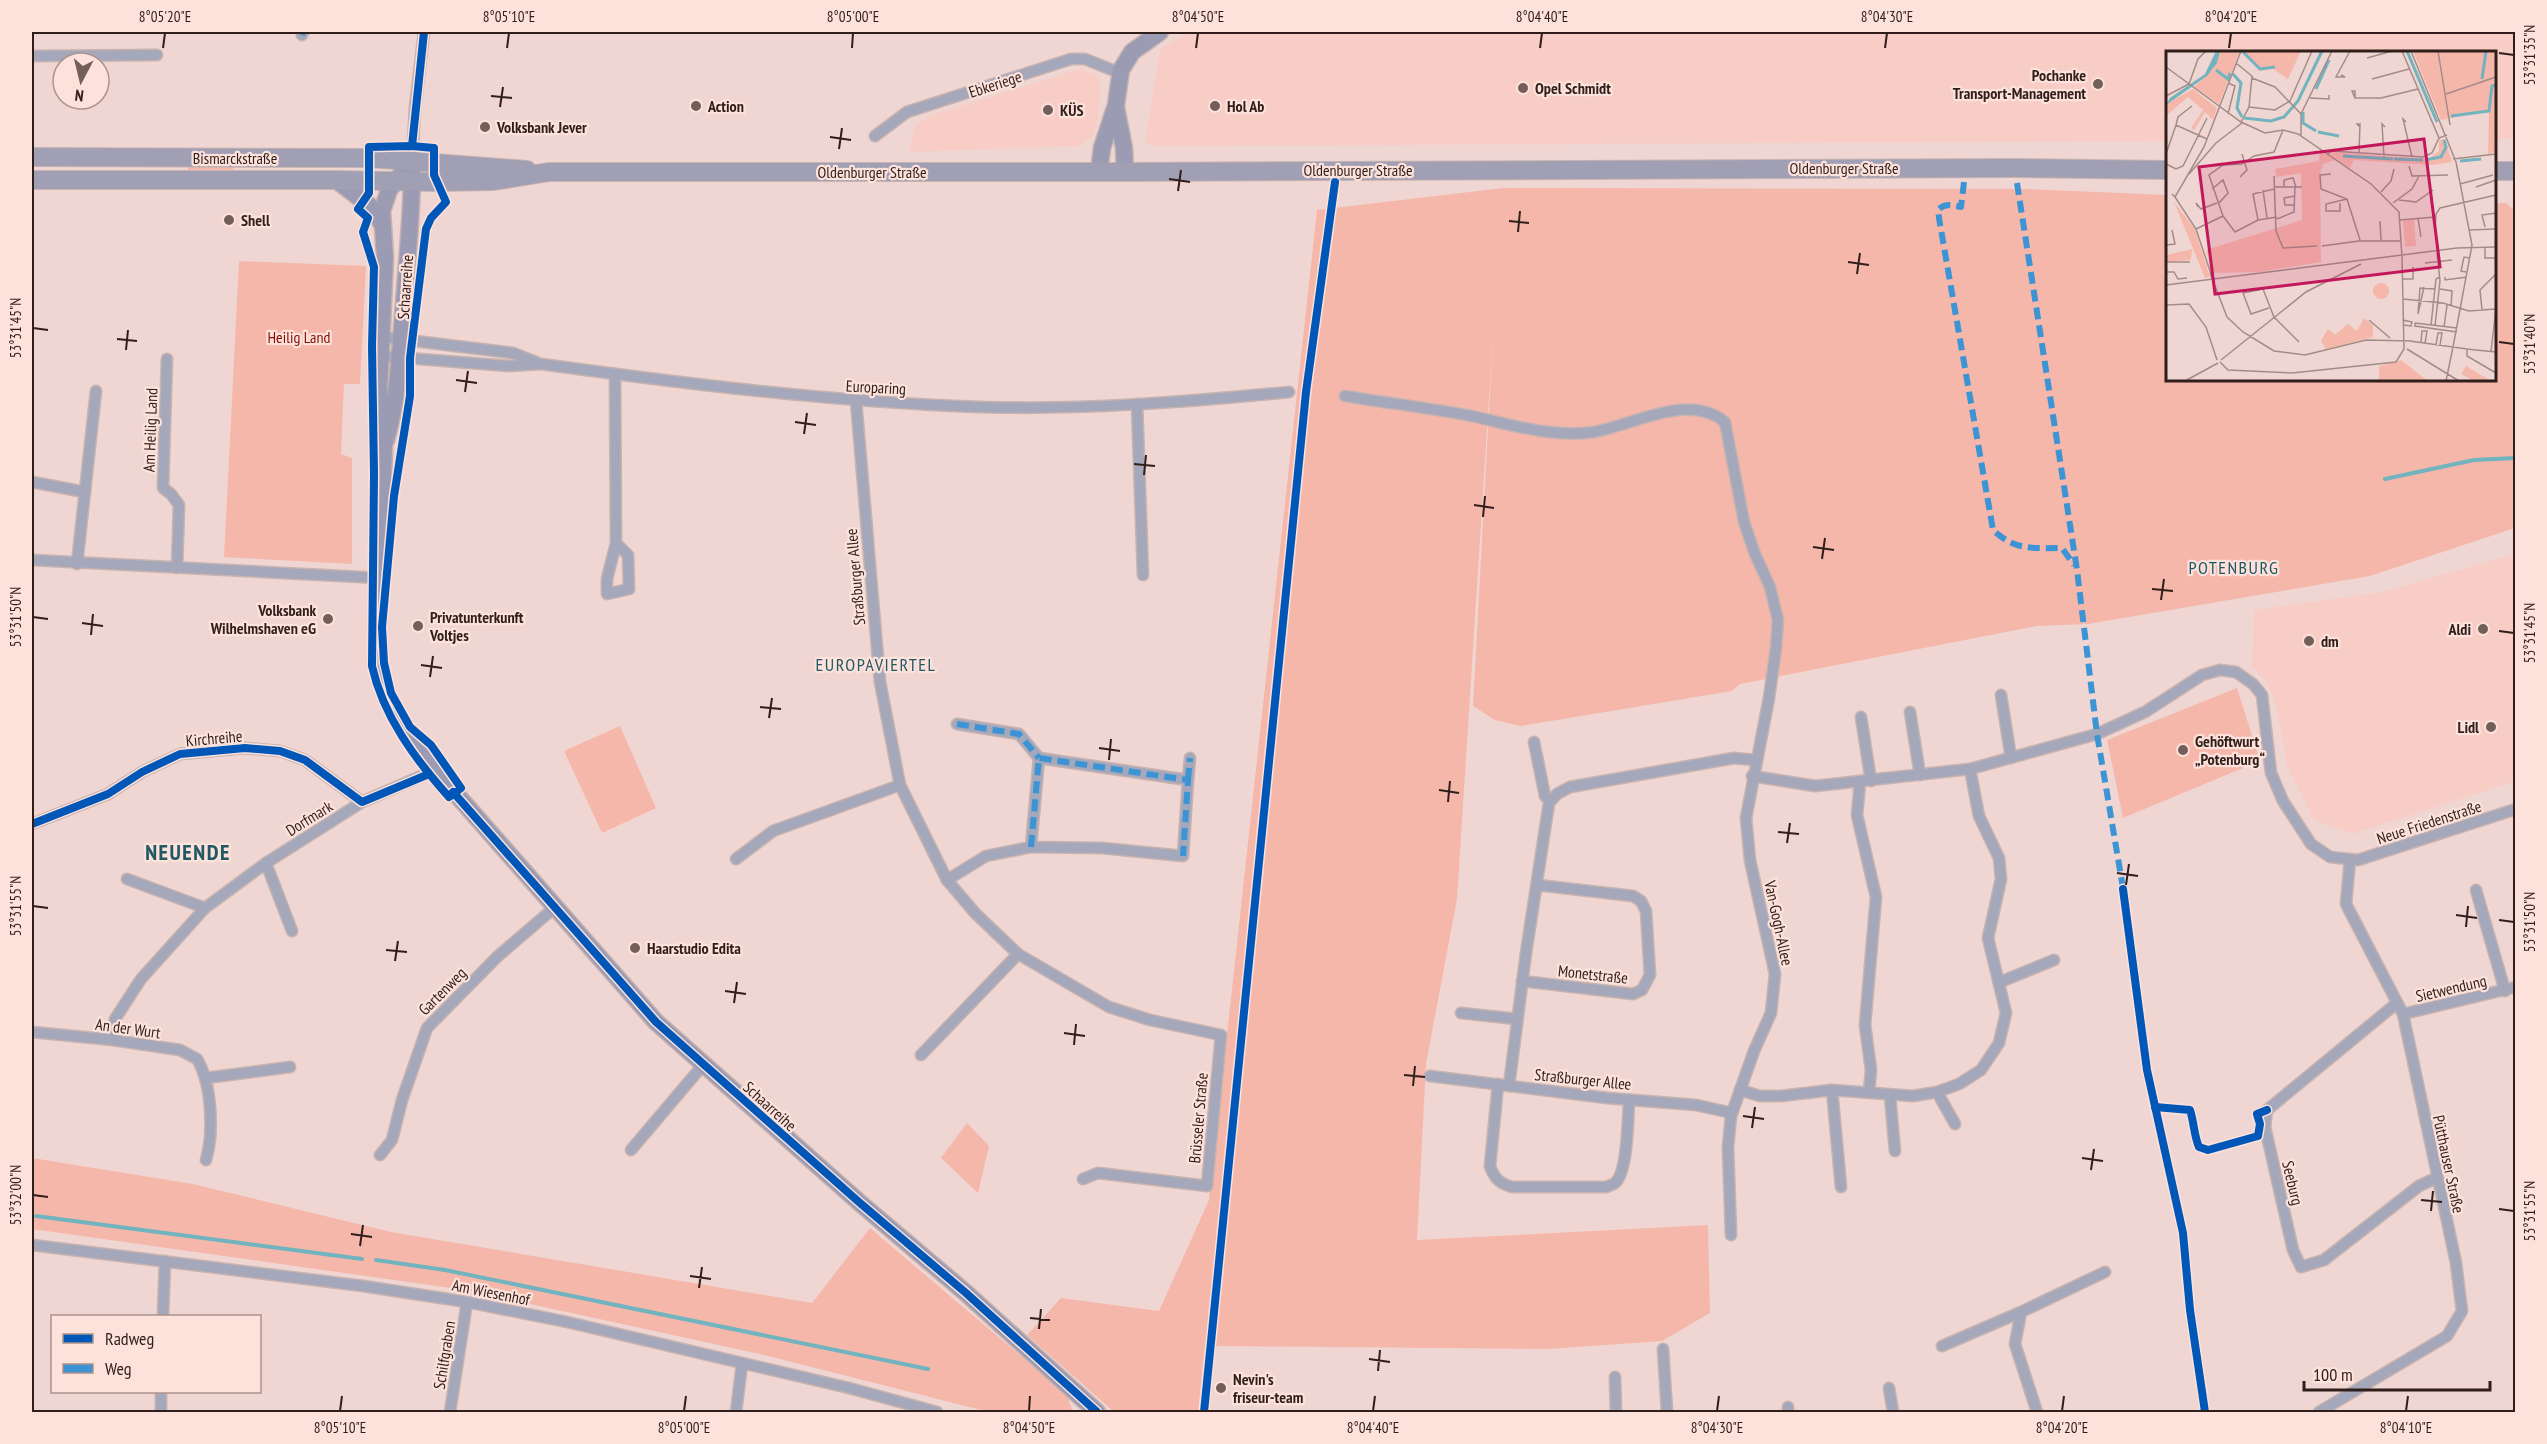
<svg xmlns="http://www.w3.org/2000/svg" width="2547" height="1444" font-family="'PT Sans Narrow',sans-serif">
  <style>
    .built { fill: #f7cdc5 }
    .green { fill: #f6b7ab }
    .lines { fill: none; stroke-linecap: round; stroke-linejoin: round }
    .stream { stroke: #71b3be; stroke-width: 4 }
    .street-casing { stroke: #c7b3b0; stroke-width: 13 }
    .secondary-casing { stroke: #c7b3b0; stroke-width: 19 }
    .primary-casing { stroke: #c7b3b0; stroke-width: 20 }
    .street { stroke: #a5a7ba; stroke-width: 10 }
    .secondary { stroke: #9b9cb3; stroke-width: 16 }
    .primary { stroke: #a19fb3; stroke-width: 18 }
    .quiet { stroke: #3d94d4; stroke-width: 6; stroke-dasharray: 12 6; stroke-linecap: butt }
    .cycleway-casing { stroke: #fde1db; stroke-width: 11 }
    .cycleway { stroke: #0057b8; stroke-width: 8 }
    .ticks { fill: none; stroke: #2f1e1a; stroke-width: 2 }
    .poi-dot { fill: #735e5a; stroke: #fde1db; stroke-width: 2 }
    .labels { text-anchor: middle; dominant-baseline: central; stroke-width: 4.5; stroke-linejoin: round; paint-order: stroke }
    .poi-label { font-size: 16px; font-weight: bold; fill: #2f1e1a; stroke: #fde1db; text-anchor: start }
    .street-label { font-size: 16px; fill: #2f1e1a; stroke: #fde1db }
    .park-label { font-size: 16px; fill: #860e00; stroke: #fde1db }
    .neighbourhood-label { font-size: 18px; letter-spacing: 1.5px; fill: #205963; stroke: #fde1db }
    .district-label { font-size: 22px; font-weight: bold; letter-spacing: 1.5px; fill: #205963; stroke: #fde1db }
    .inset-river { fill: none; stroke: #71b3be; stroke-width: 3 }
    .inset-road { fill: none; stroke: #a38c88; stroke-width: 1.5 }
    .view { fill: #c2185b; fill-opacity: 0.15; stroke: #c2185b; stroke-width: 3 }
    .inset-edge { fill: none; stroke: #2f1e1a; stroke-width: 3 }
    .neatline { fill: none; stroke: #2f1e1a; stroke-width: 2 }
    .ticks-label { font-size: 15px; text-anchor: middle; fill: #2f1e1a }
  </style>
  <rect width="100%" height="100%" fill="#f0d6d2"/>
  <g class="built">
    <polygon points="1190,32 2515,32 2515,138 2495,139 2494,52 2168,52 2167,141 1154,146 1145,142 1160,49"/>
    <polygon points="1080,69 1097,76 1101,88 1097,125 1092,137 1080,146 909,152 915,126 929,116"/>
    <polygon points="2515,554 2515,781 2353,834 2314,820 2288,768 2276,706 2268,683 2252,667 2254,610 2382,592"/>
  </g>
  <g class="green">
    <polygon points="188,166 233,166 233,170 188,173"/>
    <polygon points="1503,188 2028,189 2167,195 2168,380 2494,380 2495,203 2506,203 2515,211 2515,528 2370,576 2088,624 2037,626 1740,684 1732,691 1521,726 1495,720 1473,706 1493,336 1457,899 1426,1064 1417,1240 1708,1225 1710,1313 1662,1341 1549,1349 1205,1346 1198,1412 1114,1412 1027,1335 1061,1298 1159,1311 1209,1200 1317,210"/>
    <polygon points="239,261 366,266 360,384 344,384 341,454 352,458 352,564 224,557"/>
    <polygon points="2237,688 2260,761 2123,818 2107,740"/>
    <polygon points="620,726 656,808 602,833 564,751"/>
    <polygon points="967,1123 989,1146 978,1193 941,1158"/>
    <polygon points="32,1158 193,1184 391,1232 812,1303 870,1228 1067,1395 1072,1410 1071,1412 989,1412 760,1354 465,1290 32,1229"/>
  </g>
  <g class="lines">
    <g class="stream">
      <polyline points="2385,479 2474,460 2516,458"/>
      <polyline points="36,1216 362,1259"/>
      <polyline points="376,1260 445,1270 928,1369"/>
    </g>
    <defs>
      <g id="street">
        <polyline points="302,35 303,32"/>
        <polyline points="32,56 157,55"/>
        <polyline points="875,136 907,112 1071,59 1085,59 1120,73"/>
        <polyline points="412,160 415,108 424,32"/>
        <polyline points="382,337 513,353 536,362"/>
        <path d="M381 356 509 366 541 364C687 384 833 402 980 407 1083 410 1186 402 1289 392"/>
        <polyline points="167,359 163,488 171,494 179,505 177,568"/>
        <polyline points="615,374 616,543 607,579 607,594 629,589 628,555 616,543"/>
        <path d="M1345 396C1387 403 1430 408 1472 416 1512 425 1552 438 1594 432 1634 425 1688 392 1725 422L1744 522 1755 554 1770 587 1778 620 1776 648 1769 698 1746 818 1750 860 1775 974 1771 1013 1754 1051 1731 1116 1728 1147 1731 1235"/>
        <polyline points="856,401 880,682 900,785 947,880 975,913 1018,954 1109,1007 1150,1020 1221,1035 1207,1186 1098,1173 1083,1179"/>
        <polyline points="1137,404 1143,575"/>
        <polyline points="32,482 85,492"/>
        <polyline points="32,560 380,578"/>
        <polyline points="77,564 96,391"/>
        <polyline points="2001,695 2011,758"/>
        <polyline points="1910,712 1920,775"/>
        <polyline points="1861,717 1871,781"/>
        <polyline points="957,724 1019,734 1039,758"/>
        <polyline points="1534,742 1545,796 1550,801"/>
        <polyline points="1752,776 1815,786 1970,769 2097,734 2145,712 2202,675 2220,670 2236,672 2253,684 2262,695 2271,773 2283,801 2311,844 2330,857 2358,860 2516,809"/>
        <polyline points="1188,780 1190,758"/>
        <polyline points="1860,782 1857,815 1876,897 1865,1025 1871,1070 1869,1092"/>
        <polyline points="32,824 108,794 142,772 180,754 245,748 280,751 305,760 362,802"/>
        <polyline points="736,859 773,831 900,785"/>
        <polyline points="266,863 292,931"/>
        <polyline points="127,879 205,908"/>
        <polyline points="947,880 986,856 1031,847 1102,848 1183,856 1188,780 1039,758 1031,847"/>
        <polyline points="2476,890 2505,991"/>
        <polyline points="1522,981 1633,994 1642,990 1650,975 1646,911 1641,901 1633,896 1537,885"/>
        <polyline points="2000,982 2054,960"/>
        <polyline points="2397,1003 2267,1110 2265,1127 2293,1250 2301,1267 2324,1260 2419,1186 2436,1178"/>
        <polyline points="1461,1013 1517,1019"/>
        <polyline points="2403,1014 2516,987"/>
        <path d="M32 1032 113 1040 180 1050 197 1059C212 1084 214 1133 206 1160"/>
        <polyline points="113,1040 115,1019 141,979 205,908 266,863 362,802 435,770"/>
        <polyline points="921,1055 1018,954"/>
        <polyline points="1430,1076 1607,1098 1696,1105 1732,1113"/>
        <polyline points="206,1078 290,1067"/>
        <path d="M1498 1084 1490 1166C1494 1178 1499 1183 1512 1187H1607C1609 1185 1613 1185 1615 1183 1628 1172 1628 1117 1629 1100"/>
        <polyline points="1509,1086 1526,953 1549,803 1557,794 1570,787 1734,758 1755,760"/>
        <polyline points="1740,1090 1760,1096 1781,1096 1832,1090 1913,1096 1937,1092 1959,1084 1981,1070 1999,1043 2006,1013 1988,938 2001,879 1999,858 1979,816 1970,769"/>
        <polyline points="1832,1090 1841,1187"/>
        <polyline points="1937,1092 1955,1124"/>
        <polyline points="1890,1096 1895,1151"/>
        <polyline points="631,1150 703,1065"/>
        <polyline points="380,1155 392,1140 402,1100 427,1028 497,957 554,908"/>
        <polyline points="32,1245 363,1286 467,1302 567,1322 849,1388 937,1412"/>
        <polyline points="163,1316 165,1261"/>
        <polyline points="1942,1346 2021,1312"/>
        <polyline points="1663,1349 1667,1412"/>
        <polyline points="1615,1377 1616,1412"/>
        <polyline points="1889,1388 1893,1412"/>
        <polyline points="1788,1407 1788,1412"/>
        <polyline points="161,1412 161,1392"/>
        <polyline points="450,1412 467,1302"/>
        <polyline points="736,1412 742,1364"/>
        <polyline points="2037,1412 2015,1344 2021,1312 2105,1272"/>
        <polyline points="2319,1412 2447,1336 2462,1311 2456,1263 2403,1014 2346,904 2350,860"/>
      </g>
      <g id="secondary">
        <polyline points="1116,108 1124,148 1125,172"/>
        <path d="M412 160 389 190 382 211 385 258 379 393 384 448 376 665C390 708 408 734 435 770L656 1022 860 1203 966 1293 1097 1412"/>
        <polyline points="1099,172 1102,148 1116,105 1121,70 1132,52 1160,32"/>
        <polyline points="336,180 370,206 382,224"/>
        <path d="M386 440C399 395 400 349 404 303 407 259 412 215 412 170"/>
      </g>
      <g id="primary">
        <polyline points="32,157 369,158 527,170"/>
        <polyline points="2494,171 2516,171"/>
        <polyline points="32,180 336,180 436,182 493,181 549,172 1125,172 2017,168 2168,170"/>
      </g>
    </defs>
    <use href="#street" class="street-casing"/>
    <use href="#secondary" class="secondary-casing"/>
    <use href="#primary" class="primary-casing"/>
    <use href="#street" class="street"/>
    <use href="#secondary" class="secondary"/>
    <use href="#primary" class="primary"/>
    <g class="quiet">
      <polyline points="302,35 303,32"/>
      <path d="M1964 182 1961 207C1952 205 1945 203 1938 210L1939 218 1993 530C2015 551 2033 548 2062 548L2074 565"/>
      <polyline points="2017,183 2077,570 2097,734 2124,894"/>
      <polyline points="957,724 1019,734 1039,758"/>
      <polyline points="1188,780 1190,758"/>
      <polyline points="1031,847 1039,758 1188,780 1183,856"/>
    </g>
    <defs>
      <g id="cycleway">
        <path d="M412 146 434 148V175L446 202 431 218 426 229 410 358V396L394 496 382 627 384 663 391 693 410 727 431 745 461 788 449 797C415 759 383 716 372 666L374 474 372 346 374 267 363 232 368 218 358 209 369 193V147Z"/>
        <polyline points="412,146 424,32"/>
        <polyline points="453,792 656,1022 860,1203 966,1293 1097,1412"/>
        <polyline points="32,824 108,794 142,772 180,754 245,748 280,751 305,760 362,802 429,774"/>
        <polyline points="2123,889 2147,1070 2183,1233 2190,1310 2205,1412"/>
        <path d="M2155 1107 2190 1110C2194 1122 2194 1136 2199 1147L2208 1150 2258 1136 2260 1124 2257 1114 2267 1110"/>
        <polyline points="1204,1412 1306,392 1335,182"/>
      </g>
    </defs>
    <use href="#cycleway" class="cycleway-casing"/>
    <use href="#cycleway" class="cycleway"/>
  </g>
  <path class="ticks" d="M163 48 165 33M507 48 509 33M852 48 853 33M1196 48 1198 33M1540 48 1542 33M1885 48 1887 33M2229 48 2231 33M2499 53 2514 55M491 96 512 98M500 107 503 87M830 137 851 140M839 149 842 128M1169 179 1190 182M1178 191 1181 170M1509 221 1529 223M1518 232 1520 211M1848 262 1869 265M1857 274 1860 253M33 328 48 330M117 339 137 341M2499 342 2514 344M126 350 128 330M456 380 477 383M465 392 468 371M795 422 816 425M804 434 807 413M1134 464 1155 466M1144 475 1146 455M1474 505 1494 508M1483 517 1485 496M1813 547 1834 550M1822 559 1825 538M2152 589 2173 591M2161 600 2164 579M33 617 48 619M82 623 103 626M2499 631 2514 633M91 635 93 614M421 665 442 668M430 677 433 656M760 707 781 709M769 718 772 698M1099 748 1120 751M1109 760 1111 739M1439 790 1459 793M1448 802 1450 781M1778 832 1799 834M1787 843 1790 823M2117 873 2138 876M2126 885 2129 864M33 906 48 908M2456 915 2477 918M2499 920 2514 922M2466 927 2468 906M386 950 407 952M395 961 398 941M725 991 746 994M734 1003 737 982M1064 1033 1085 1036M1074 1045 1076 1024M1404 1075 1425 1077M1413 1086 1415 1066M1743 1116 1764 1119M1752 1128 1755 1107M2082 1158 2103 1161M2091 1170 2094 1149M33 1195 48 1197M2421 1200 2442 1202M2499 1209 2514 1211M2431 1211 2433 1191M351 1234 372 1237M360 1246 363 1225M690 1276 711 1279M699 1288 702 1267M1030 1318 1050 1320M1039 1329 1041 1309M1369 1359 1390 1362M1378 1371 1380 1350M340 1411 342 1396M684 1411 686 1396M1029 1411 1030 1396M1373 1411 1375 1396M1717 1411 1719 1396M2062 1411 2064 1396M2406 1411 2408 1396"/>
  <g class="poi-dot">
    <circle cx="2098" cy="84" r="6"/>
    <circle cx="1523" cy="88" r="6"/>
    <circle cx="696" cy="106" r="6"/>
    <circle cx="1215" cy="106" r="6"/>
    <circle cx="1048" cy="110" r="6"/>
    <circle cx="485" cy="127" r="6"/>
    <circle cx="229" cy="220" r="6"/>
    <circle cx="328" cy="619" r="6"/>
    <circle cx="418" cy="626" r="6"/>
    <circle cx="2483" cy="629" r="6"/>
    <circle cx="2309" cy="641" r="6"/>
    <circle cx="2491" cy="727" r="6"/>
    <circle cx="2183" cy="750" r="6"/>
    <circle cx="635" cy="948" r="6"/>
    <circle cx="1221" cy="1388" r="6"/>
  </g>
  <g class="labels">
    <g class="poi-label">
      <text x="2086" y="75" text-anchor="end">Pochanke<tspan x="2086" dy="18">Transport-Management</tspan></text>
      <text x="1535" y="88">Opel Schmidt</text>
      <text x="708" y="106">Action</text>
      <text x="1227" y="106">Hol Ab</text>
      <text x="1060" y="110">KÜS</text>
      <text x="497" y="127">Volksbank Jever</text>
      <text x="241" y="220">Shell</text>
      <text x="316" y="610" text-anchor="end">Volksbank<tspan x="316" dy="18">Wilhelmshaven eG</tspan></text>
      <text x="430" y="617">Privatunterkunft<tspan x="430" dy="18">Voltjes</tspan></text>
      <text x="2471" y="629" text-anchor="end">Aldi</text>
      <text x="2321" y="641">dm</text>
      <text x="2479" y="727" text-anchor="end">Lidl</text>
      <text x="2195" y="741">Gehöftwurt<tspan x="2195" dy="18">„Potenburg“</tspan></text>
      <text x="647" y="948">Haarstudio Edita</text>
      <text x="1233" y="1379">Nevin's<tspan x="1233" dy="18">friseur-team</tspan></text>
    </g>
    <g class="street-label">
      <text transform="translate(995 84) rotate(-18)">Ebkeriege</text>
      <text x="235" y="158">Bismarckstraße</text>
      <text x="1844" y="168">Oldenburger Straße</text>
      <text x="1358" y="170">Oldenburger Straße</text>
      <text x="872" y="172">Oldenburger Straße</text>
      <text transform="translate(405 287) rotate(-86)">Schaarreihe</text>
      <text transform="translate(876 387) rotate(3)">Europaring</text>
      <text transform="translate(150 430) rotate(-88)">Am Heilig Land</text>
      <text transform="translate(855 577) rotate(-95)">Straßburger Allee</text>
      <text transform="translate(214 738) rotate(-5)">Kirchreihe</text>
      <text transform="translate(309 818) rotate(-32)">Dorfmark</text>
      <text transform="translate(2429 822) rotate(-18)">Neue Friedenstraße</text>
      <text transform="translate(1779 923) rotate(78)">Van-Gogh-Allee</text>
      <text transform="translate(1593 974) rotate(6)">Monetstraße</text>
      <text transform="translate(2451 988) rotate(-13)">Sietwendung</text>
      <text transform="translate(442 991) rotate(-45)">Gartenweg</text>
      <text transform="translate(128 1028) rotate(8)">An der Wurt</text>
      <text transform="translate(1583 1079) rotate(6)">Straßburger Allee</text>
      <text transform="translate(770 1106) rotate(42)">Schaarreihe</text>
      <text transform="translate(1198 1118) rotate(-85)">Brüsseler Straße</text>
      <text transform="translate(2449 1164) rotate(78)">Pütthauser Straße</text>
      <text transform="translate(2293 1183) rotate(77)">Seeburg</text>
      <text transform="translate(491 1292) rotate(11)">Am Wiesenhof</text>
      <text transform="translate(444 1355) rotate(-81)">Schilfgraben</text>
    </g>
    <g class="park-label">
      <text x="299" y="337">Heilig Land</text>
    </g>
    <g class="neighbourhood-label">
      <text x="2234" y="567">POTENBURG</text>
      <text x="876" y="664">EUROPAVIERTEL</text>
    </g>
    <g class="district-label">
      <text x="188" y="852">NEUENDE</text>
    </g>
  </g>
  <g transform="translate(2166 51)">
    <rect width="330" height="330" fill="#f0d6d2"/>
    <path d="M54 0H74L53 53 28 36 47 18ZM76 0H135L122 28 107 18 94 20ZM247 0H330V101L322 103 323 60 275 69ZM27 38 51 57 47 69 39 61 28 79 25 77 37 59 22 46 0 65 2 52ZM279 88 286 111 267 114 188 109 184 117 164 104 166 101 263 108 273 100V89ZM154 99 169 109 157 113 154 123 155 211 93 221 46 222 40 199 136 169 135 122 110 126 109 118 153 110ZM8 151 29 178 44 226 39 227ZM248 169 250 195 239 196 237 170ZM26 198 25 209 0 211V204ZM207 240a8 8 0 1 1 16 0a8 8 0 1 1-16 0ZM198 267 207 274V286L160 298 155 290 162 278 169 284 182 273 191 280ZM235 309 262 330H213V315ZM300 315 322 328 321 330H308L295 323Z" fill="#f6b7ab"/>
    <path d="M50 0H54L51 12 41 25 0 54 4 47 39 23Z" fill="#71b3be"/>
    <path class="inset-river" d="M241 0 271 71M77 1 94 18 109 16M50 19 62 28 64 22M67 23 75 32 71 57 76 66M316 28 320 0M150 38 163 9M137 61V72L150 80M285 65 323 60 326 35 330 34M78 67 105 70 118 66 132 50 156 0M152 81 173 85M177 105 227 108M228 108 257 109M259 109 275 106 280 96 278 89M294 110 315 108"/>
    <path class="inset-road" d="M236 0 273 87M245 0 290 111 306 194 287 296M272 0 284 74M201 7 226 0M70 12 87 26M0 16 75 71 99 82 117 79 132 83 205 133 233 161 236 206M175 24 179 26H170L184 0M86 27 109 36 135 63M206 28 243 18M280 43 330 26M0 45 23 33 32 8 40 0M144 47 163 48V44M189 47 186 40H189V47H215L252 38M83 56 109 59 124 50 146 0M62 63 69 35 62 32M75 71 83 56 86 25M240 71 237 68 246 106M10 74 12 66 26 55M135 84V63L166 0M193 102 194 73H191L194 76M0 103 10 74 41 88M162 103 166 100 257 106 266 102 273 87 281 84M218 106 216 73 219 76M287 108 330 103M0 113 10 118 17 115 41 67M243 115 246 125 282 124M23 123 50 92 76 72M165 123 154 124 155 138 181 148 194 189M108 125 110 180 117 197 151 195M74 126 81 119 76 103M294 133 327 124M109 136H136M118 136V129L127 127 130 136M310 136 330 129M46 138 57 129 62 142 52 153M97 139 101 167M215 141 225 130 228 118M6 143 9 146 38 96 75 0M9 146 30 178 45 223M233 149 250 151 267 139M174 152V160H160V153L181 148M227 152 246 138 253 125M128 154H119L118 147 129 145M32 156 30 152 35 158 51 152M57 165 43 124 57 114 76 113 88 105 108 101 117 79M57 165 69 181 92 169 111 166M252 167 255 186M111 168 128 161 129 136M92 169 87 143 108 138M234 169 269 166M214 174V170L215 189M319 176 316 164 330 162M30 178 57 165M269 179 270 163 274 157 330 144M303 179 330 178M0 194 9 193 6 179M156 195 193 190H234M319 197V207H330M0 211H24M259 212 286 209M0 221H8L12 228 21 227M300 221 295 220 298 206 304 207M44 222 61 266 77 281 108 300 139 304 200 289 246 290M279 226V229L301 226M236 228H247V216M0 234 291 197 330 196M274 238 286 240 285 256M237 248 277 252 303 260 330 258M0 254 23 253 40 276 51 309M103 257 85 263 77 242 97 238 108 266 133 291M316 259 314 239 330 223M252 263 254 237 269 238M252 263 258 236M203 269 224 287M249 272V275L291 281M249 272 291 277M237 274 245 275 246 271 237 269M265 274 270 228 274 226M269 275 274 230 271 202M278 276 281 254M244 290 301 298M255 291 256 280H261L259 292M270 294 272 282H276L274 294M241 298 293 330M300 298 330 301M301 298V305L330 322M325 300 330 258M55 309 140 241 195 213M54 311 62 319 126 322 230 311 238 298 236 206M19 330 52 312M280 330 287 296"/>
    <path class="view" d="M258 88 274 216 49 243 33 116Z"/>
    <rect width="330" height="330" class="inset-edge"/>
  </g>
  <rect width="2547" height="1444" fill="none" stroke="#fde1db" stroke-width="66"/>
  <rect x="51" y="1315" width="210" height="78" fill="#fde1db" stroke="#ab938e" stroke-width="1.5"/>
  <rect x="63" y="1334" width="30" height="9" fill="#0057b8" stroke="#ab938e" stroke-width="1.5"/>
  <text x="105" y="1345" font-size="18" fill="#2f1e1a">Radweg</text>
  <rect x="63" y="1364" width="30" height="9" fill="#3d94d4" stroke="#ab938e" stroke-width="1.5"/>
  <text x="105" y="1375" font-size="18" fill="#2f1e1a">Weg</text>
  <g transform="translate(81 81) rotate(187)"><circle r="28" fill="#fde1db" stroke="#ab938e" stroke-width="1.5"/>
  <path d="M0-4.5L10 22L0 15L-10 22Z" fill="#735e5a"/>
  <text y="-9" font-size="16" font-weight="bold" text-anchor="middle" fill="#2f1e1a">N</text>
  </g>
  <path d="M2304 1381v9h186v-9" fill="none" stroke="#2f1e1a" stroke-width="3"/>
  <text x="2313" y="1381" font-size="18" fill="#2f1e1a" stroke="#fde1db" stroke-width="4.5" paint-order="stroke">100 m</text>
  <rect x="33" y="33" width="2481" height="1378" class="neatline"/>
  <g class="ticks-label">
    <text x="165" y="22">8°05'20"E</text>
    <text x="509" y="22">8°05'10"E</text>
    <text x="853" y="22">8°05'00"E</text>
    <text x="1198" y="22">8°04'50"E</text>
    <text x="1542" y="22">8°04'40"E</text>
    <text x="1887" y="22">8°04'30"E</text>
    <text x="2231" y="22">8°04'20"E</text>
    <text transform="translate(2530 55) rotate(-90)" y="5">53°31'35"N</text>
    <text transform="translate(16 328) rotate(-90)" y="5">53°31'45"N</text>
    <text transform="translate(2530 344) rotate(-90)" y="5">53°31'40"N</text>
    <text transform="translate(16 617) rotate(-90)" y="5">53°31'50"N</text>
    <text transform="translate(2530 633) rotate(-90)" y="5">53°31'45"N</text>
    <text transform="translate(16 906) rotate(-90)" y="5">53°31'55"N</text>
    <text transform="translate(2530 922) rotate(-90)" y="5">53°31'50"N</text>
    <text transform="translate(16 1195) rotate(-90)" y="5">53°32'00"N</text>
    <text transform="translate(2530 1211) rotate(-90)" y="5">53°31'55"N</text>
    <text x="340" y="1433">8°05'10"E</text>
    <text x="684" y="1433">8°05'00"E</text>
    <text x="1029" y="1433">8°04'50"E</text>
    <text x="1373" y="1433">8°04'40"E</text>
    <text x="1717" y="1433">8°04'30"E</text>
    <text x="2062" y="1433">8°04'20"E</text>
    <text x="2406" y="1433">8°04'10"E</text>
  </g>
</svg>
